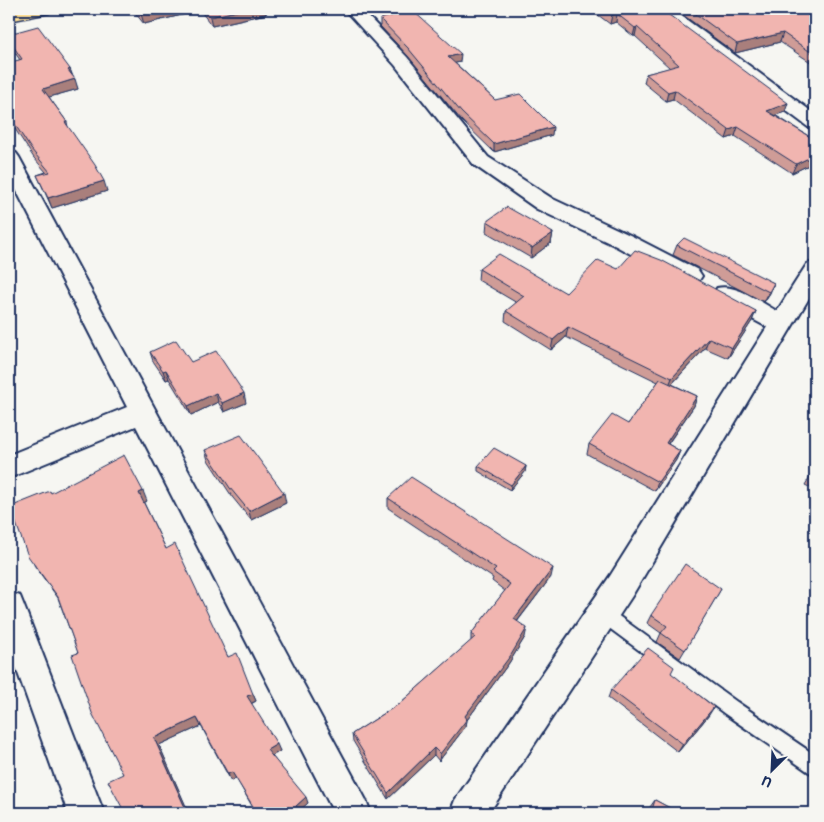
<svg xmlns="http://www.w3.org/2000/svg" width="824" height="822" font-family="Mali,sans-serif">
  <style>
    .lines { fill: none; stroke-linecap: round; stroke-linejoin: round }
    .service-casing { stroke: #1b2f5e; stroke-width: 4 }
    .minor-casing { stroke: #1b2f5e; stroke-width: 4 }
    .primary-casing { stroke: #1b2f5e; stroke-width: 3 }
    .service { fill: #f6f6f2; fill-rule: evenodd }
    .minor { fill: #f6f6f2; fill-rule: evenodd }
    .primary { fill: #fdde96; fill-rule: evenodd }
    .wall { fill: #cf9c97; stroke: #1b2f5e }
    .shaded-wall { fill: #a97f7b; stroke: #1b2f5e }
    .building { fill: #f1b5b0; stroke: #1b2f5e }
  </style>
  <rect width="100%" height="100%" fill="#f6f6f2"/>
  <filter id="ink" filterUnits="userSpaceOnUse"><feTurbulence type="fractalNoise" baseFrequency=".02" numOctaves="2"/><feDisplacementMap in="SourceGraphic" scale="10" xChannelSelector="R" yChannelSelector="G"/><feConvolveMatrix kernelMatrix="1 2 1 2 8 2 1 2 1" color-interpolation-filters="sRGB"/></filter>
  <g filter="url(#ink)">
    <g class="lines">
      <defs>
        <polygon id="service" points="603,607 609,609 737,702 815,755 815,775 809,772 725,714 597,619 595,614 597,609"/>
        <g id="minor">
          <polygon points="344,9 361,9 407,57 488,157 553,199 632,236 698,270 702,276 698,282 690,284 682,282 616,246 537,209 474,165 395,65"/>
          <polygon points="654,9 672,9 815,114 815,129 808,127 656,13"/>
          <polygon points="9,151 16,153 19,157 366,800 371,813 334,813 136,426 9,478 9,455 127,407 9,176"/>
          <path d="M815 261V288L632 596 489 813H450L455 800 610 576 767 327 717 300 713 294 717 288C736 283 760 302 777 311L807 264Z"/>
          <polygon points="9,592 20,596 24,606 104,813 68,813 9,648"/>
        </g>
        <polygon id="primary" points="19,9 52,9 49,13 9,21 9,11"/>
      </defs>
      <use href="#service" class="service-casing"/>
      <use href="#minor" class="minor-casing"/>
      <use href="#primary" class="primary-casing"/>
      <use href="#service" class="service"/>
      <use href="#minor" class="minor"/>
      <use href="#primary" class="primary"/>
    </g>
    <g class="wall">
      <polygon points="132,9 185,9 186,14 144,24"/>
      <polygon points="199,9 279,9 266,12 266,14 212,26"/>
      <polygon points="590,9 661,9 785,112 775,115 815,140 815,162 792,173 735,136 726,139 673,99 666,101 644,83 646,74 670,68 635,36 633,36 616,22 610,24"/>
      <polygon points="675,9 815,9 815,65 780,42 735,53"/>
      <polygon points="380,19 460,62 455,63 495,100 552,135 494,152 461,120 408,56 380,26"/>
      <polygon points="9,34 70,69 78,89 49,97 67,122 68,127 107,191 52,208 37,175 46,172 34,158 15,129 12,120 14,119 9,111 9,63 20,60 9,44"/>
      <polygon points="487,221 553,233 551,243 531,258 486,232"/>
      <polygon points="677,245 774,283 770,293 764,302 673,255"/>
      <polygon points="479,269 566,293 618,269 756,311 752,321 728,358 705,348 672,384 697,396 694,406 668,444 680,451 676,460 655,491 587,454 589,444 628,424 658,382 566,337 551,350 505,321 506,311 517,303 478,280"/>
      <polygon points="150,352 191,362 246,403 224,412 218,402 191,415 169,379 166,380 153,361"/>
      <polygon points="205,450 286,503 251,520 233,498 208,460"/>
      <polygon points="478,466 526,466 525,472 510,490 478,471"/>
      <polygon points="815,468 815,490 805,485"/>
      <polygon points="51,493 147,501 144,503 166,549 228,657 253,694 256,701 251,704 280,751 272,756 308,803 299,811 300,813 256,813 236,778 231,781 201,726 159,745 187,809 123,774 58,598 34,565"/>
      <polygon points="388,498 551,577 517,622 525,637 509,663 467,720 466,726 439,761 434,755 388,799 353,741 352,734 399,704 471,641 471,634 505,591 492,581 493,578 388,508"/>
      <polygon points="721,589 680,658 657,642 661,633 647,623 651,615"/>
      <polygon points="671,674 709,715 678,752 608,698 611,690"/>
      <polygon points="655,800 679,813 648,813 650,807"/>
    </g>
    <g class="shaded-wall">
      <polygon points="164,9 185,9 186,14 144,24 141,14"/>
      <polygon points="245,9 279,9 266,12 266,14 212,26 210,17"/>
      <polygon points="617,14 616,22 610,24 612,15"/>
      <polygon points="637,27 635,36 633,36 635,28"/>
      <polygon points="783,33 780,42 735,53 737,44"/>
      <polygon points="461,54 460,62 448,65 448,57"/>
      <polygon points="70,69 73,78 68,70"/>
      <polygon points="75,79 78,89 46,98 43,89"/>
      <polygon points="675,90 673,99 666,101 668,92"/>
      <polygon points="788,103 785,112 764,119 767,111"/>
      <polygon points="553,127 552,135 494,152 494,144"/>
      <polygon points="738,127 735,136 726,139 729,130"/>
      <polygon points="815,155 815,162 792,173 796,164"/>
      <polygon points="104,181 107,191 52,208 48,198"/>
      <polygon points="553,233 551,243 531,258 532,248"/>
      <polygon points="774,283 770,293 764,302 769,292"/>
      <polygon points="756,311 752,321 728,358 732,348"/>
      <polygon points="568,327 566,337 551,350 553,340"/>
      <polygon points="709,338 705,348 668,388 672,378"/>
      <polygon points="166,370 169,379 166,380 163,371"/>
      <polygon points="216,393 218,402 191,415 188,406"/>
      <polygon points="244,393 246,403 224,412 222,403"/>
      <polygon points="697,396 694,406 662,452 666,443"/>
      <polygon points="680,451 676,460 655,491 658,482"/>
      <polygon points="526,466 525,472 510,490 511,485"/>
      <polygon points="143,491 147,501 143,503 139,493"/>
      <polygon points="284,493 286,503 251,520 249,511"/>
      <polygon points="553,568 551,577 512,628 514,619"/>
      <polygon points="527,628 525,637 509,663 467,720 466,726 439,761 440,754 465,716"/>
      <polygon points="253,694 256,701 250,704 247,696"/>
      <polygon points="714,707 709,715 678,752 683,744"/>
      <polygon points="197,718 201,726 159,745 189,813 188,813 183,803 154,738"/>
      <polygon points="277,744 280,751 270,757 267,750"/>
      <polygon points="434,748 434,755 388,799 388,793"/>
      <polygon points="232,772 236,778 231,781 228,774"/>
      <polygon points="306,797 308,803 298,812 296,806"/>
    </g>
    <g class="building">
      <polygon points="137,9 164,9 141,14"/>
      <polygon points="204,9 245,9 210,17"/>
      <polygon points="603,9 661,9 788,103 767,111 815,140 815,155 796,164 738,127 729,130 675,90 668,92 646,74 679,65 637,27 635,28 617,14 612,15"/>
      <polygon points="689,9 815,9 815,55 783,33 737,44"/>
      <polygon points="412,10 461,54 448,57 495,100 520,94 553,127 494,144 461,112 408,48 380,19"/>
      <polygon points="38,26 70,69 68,70 75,79 43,89 67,122 65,122 95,165 104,181 48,198 37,175 50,172 31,149 12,120 16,118 9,107 9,63 22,59 9,40 9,34"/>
      <polygon points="507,207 553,233 532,248 487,221"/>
      <polygon points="684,238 774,283 769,292 677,245"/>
      <polygon points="635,250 661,260 756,311 732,348 709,338 672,378 568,327 553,340 506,311 524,296 479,269 499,254 566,293 598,260 618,269"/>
      <polygon points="176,340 191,362 216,351 244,393 222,403 216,393 188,406 166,370 163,371 150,352"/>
      <polygon points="660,379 697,396 666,443 680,451 658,482 589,444 612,415 628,424"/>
      <polygon points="241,435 284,493 249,511 230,488 205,450"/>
      <polygon points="494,448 526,466 511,485 478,466"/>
      <polygon points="124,455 143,491 139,493 166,549 175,544 228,657 237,653 253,694 247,696 277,744 267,750 306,797 296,806 300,813 257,813 232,772 228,774 197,718 154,738 183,803 188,813 125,813 108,781 123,774 92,713 72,655 78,653 58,597 28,556 10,507 50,491 51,493"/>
      <polygon points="815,468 815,479 810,477"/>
      <polygon points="411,477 553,568 514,619 527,628 511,655 465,716 467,719 440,754 434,748 388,793 352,734 399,704 475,637 471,634 510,584 493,572 496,569 388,498"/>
      <polygon points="685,564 721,589 685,650 661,633 667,626 651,615"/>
      <polygon points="648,648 674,667 671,673 714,707 683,744 611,690"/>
      <polygon points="655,800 679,813 651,813"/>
    </g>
  </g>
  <rect width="824" height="822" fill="none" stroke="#f6f6f2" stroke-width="30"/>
  <rect x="15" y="15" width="794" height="792" fill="none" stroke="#1b2f5e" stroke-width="2" filter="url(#ink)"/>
  <g transform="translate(772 770) rotate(204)" stroke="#f6f6f2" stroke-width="4" paint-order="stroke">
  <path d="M0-4L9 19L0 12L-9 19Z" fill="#1b2f5e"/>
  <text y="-8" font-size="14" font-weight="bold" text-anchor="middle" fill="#1b2f5e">U</text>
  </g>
</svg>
